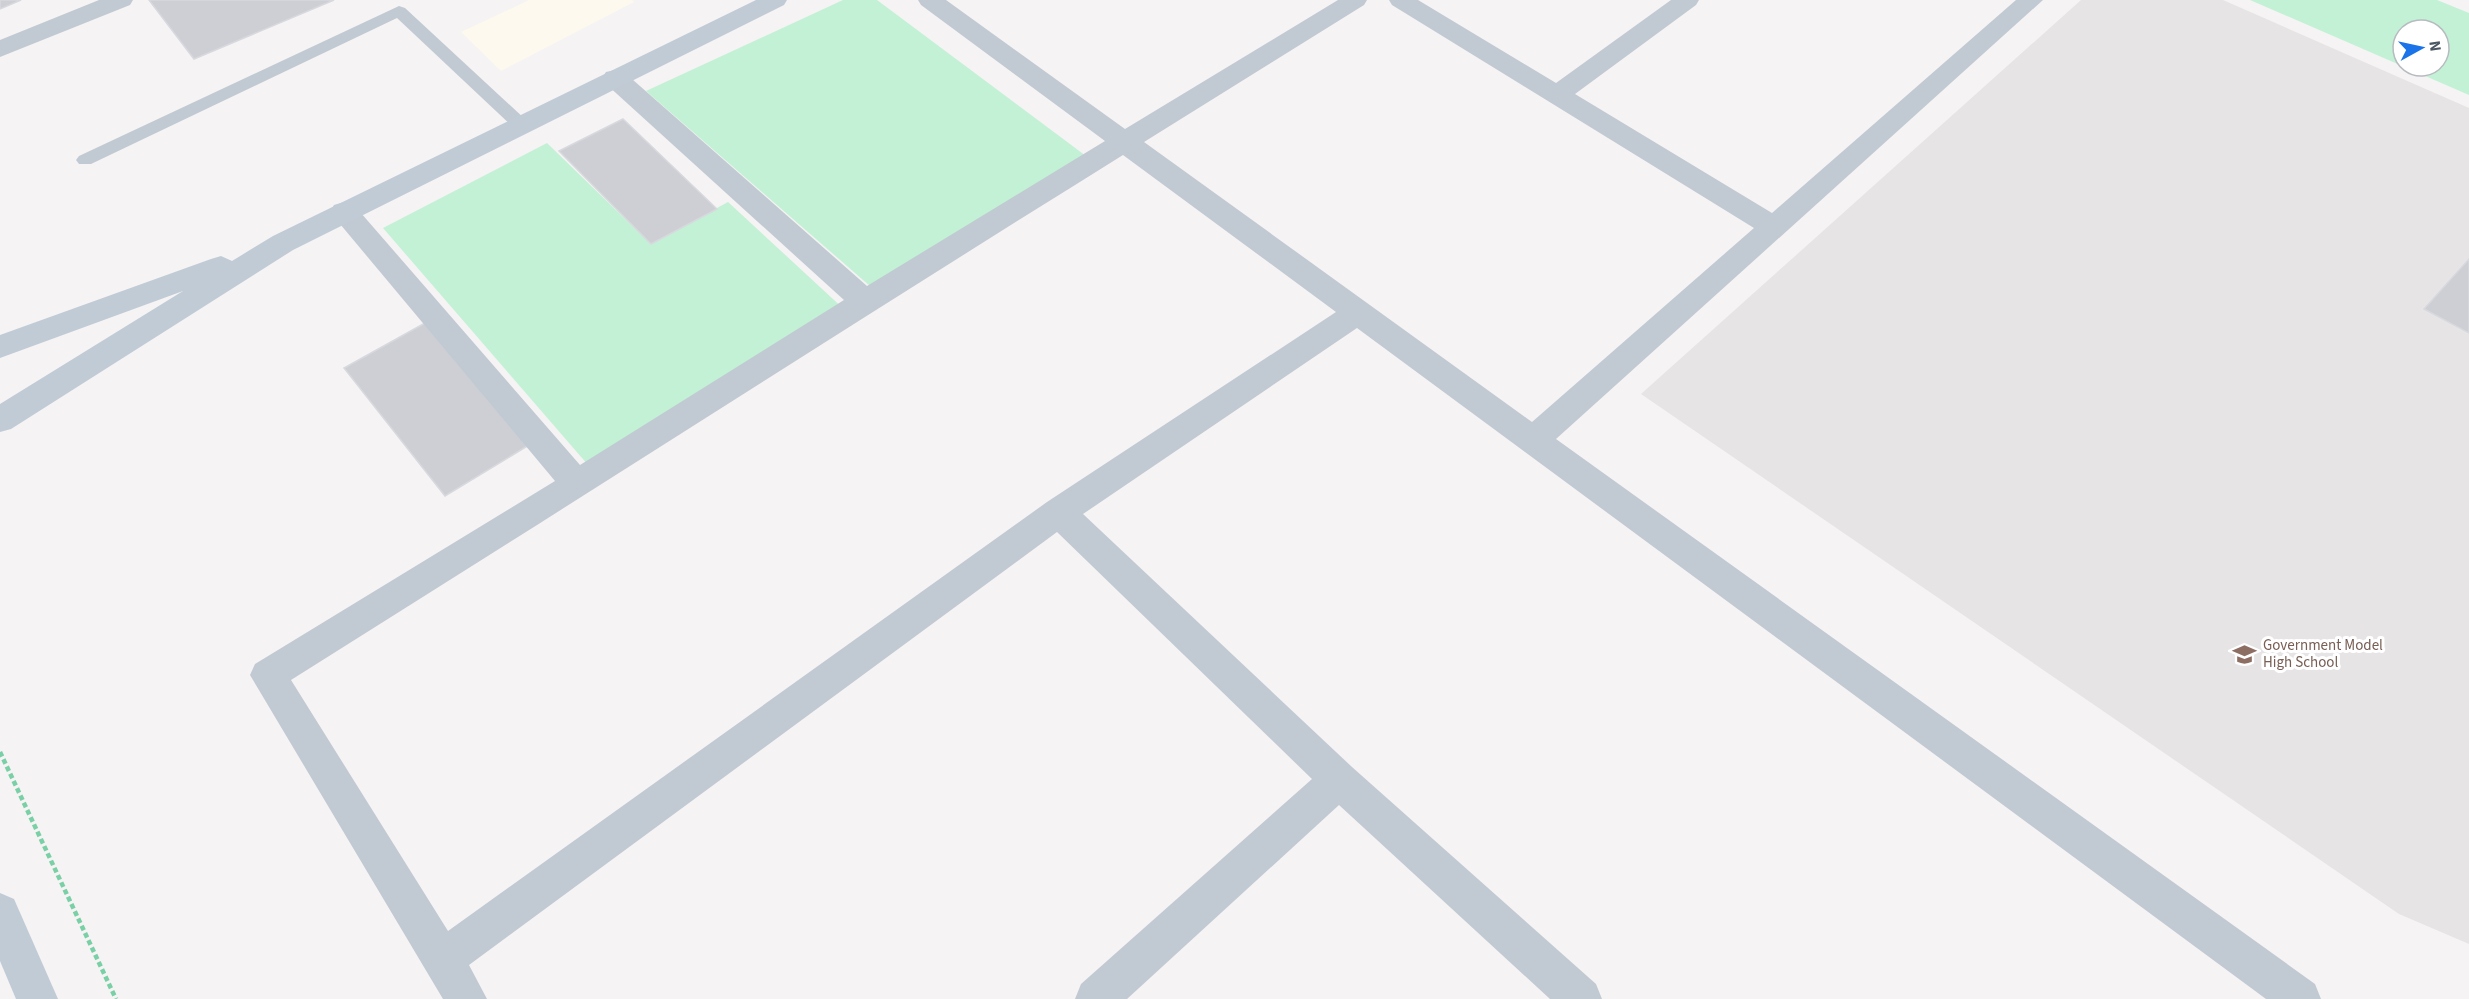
<svg xmlns="http://www.w3.org/2000/svg" width="2469" height="999" font-family="'Source Sans 3',sans-serif">
  <style>
    .commercial { fill: #fdf9ef }
    .education { fill: #e6e4e5 }
    .green { fill: #c3f1d5; fill-rule: evenodd }
    .building { fill: #cdcfd5; stroke: #d7d9de; stroke-width: 1.5 }
    .lines { fill: none; stroke-linecap: round; stroke-linejoin: round }
    .path { stroke: #7ad0a6; stroke-width: 4.5; stroke-dasharray: 5 3; stroke-linecap: butt }
    .lane { fill: #c1cad2; fill-rule: evenodd }
    .street { fill: #c1cad2; fill-rule: evenodd }
    .secondary { fill: #c1cbd6; fill-rule: evenodd }
    .labels { text-anchor: middle; dominant-baseline: central; stroke-width: 6; stroke-linejoin: round; paint-order: stroke }
    .education-label { font-size: 15px; fill: #785e54; stroke: #fff; text-anchor: start }
  </style>
  <rect width="100%" height="100%" fill="#f5f3f3"/>
  <polygon class="commercial" points="529,0 632,0 634,2 501,71 461,32"/>
  <polygon class="education" points="2081,0 2223,0 2469,108 2469,944 2399,914 1641,394"/>
  <g class="green">
    <polygon points="843,0 877,0 1094,162 878,293 646,91"/>
    <path d="M2250 0H2437L2469 13V95ZM2403 30H2439V66H2403Z"/>
    <polygon points="547,143 651,244 728,202 847,312 595,473 383,228"/>
  </g>
  <g class="building">
    <polygon points="0,0 21,0 0,9"/>
    <polygon points="149,0 334,0 194,59"/>
    <polygon points="623,119 717,209 651,244 559,151"/>
    <polygon points="2469,259 2469,333 2424,309"/>
    <polygon points="425,323 529,445 445,496 344,368"/>
  </g>
  <g class="lines">
    <polyline class="path" points="0,752 116,999"/>
    <polygon class="lane" points="399,6 405,8 526,120 528,124 526,128 514,128 397,18 91,164 79,164 76,160 79,156"/>
    <g class="street">
      <polygon points="99,0 133,0 130,5 0,57 0,40"/>
      <path d="M918 0H946L1125 129 1338 0H1367L1364 5 1144 142 1532 422 1754 228 1392 5 1389 0H1418L1556 83 1671 0H1699L1696 5 1575 94 1772 213 2016 0H2043L1556 439 2315 984 2321 999H2266L1357 328 1083 514 1352 767 1596 984 1602 999H1550L1339 805 1127 999H1075L1081 984 1312 779 1057 532 469 965 487 999H443L250 675 255 664 555 481 330 212 334 205 344 202 354 205 580 465 844 300 606 84 602 78 606 72 615 70 624 72 867 286 1105 141 921 5ZM1123 155 1336 312 1047 502 448 931 291 680C569 506 845 328 1123 155Z"/>
    </g>
    <g class="secondary">
      <polygon points="756,0 787,0 784,5 293,250 11,429 0,432 0,404 183,291 0,358 0,335 211,259 221,256 232,261 273,236"/>
      <polygon points="0,893 14,899 58,999 16,999 0,961"/>
    </g>
  </g>
  <defs>
    <symbol id="school-bare" viewBox="-9 -9 18 18"><path d="M0-5L7-2L0 1L-7-2ZM-4 1L0 2.5L4 1V4Q0 6-4 4Z" fill="#8d6e63" stroke="#fff" stroke-width="2.5" paint-order="stroke"/></symbol>
  </defs>
  <g fill-rule="evenodd">
    <use href="#school-bare" x="2228" y="638" width="33" height="33"/>
  </g>
  <g class="labels">
    <g class="education-label">
      <text x="2263" y="645">Government Model<tspan x="2263" dy="17">High School</tspan></text>
    </g>
  </g>
  <g transform="translate(2421 48) rotate(82)"><circle r="28" fill="#ffffff" stroke="#b7bbc0" stroke-width="1.5"/>
  <path d="M0-4.5L10 22L0 15L-10 22Z" fill="#1a73e8"/>
  <text y="-9" font-size="16" font-weight="bold" text-anchor="middle" fill="#4a5661">N</text>
  </g>
</svg>
